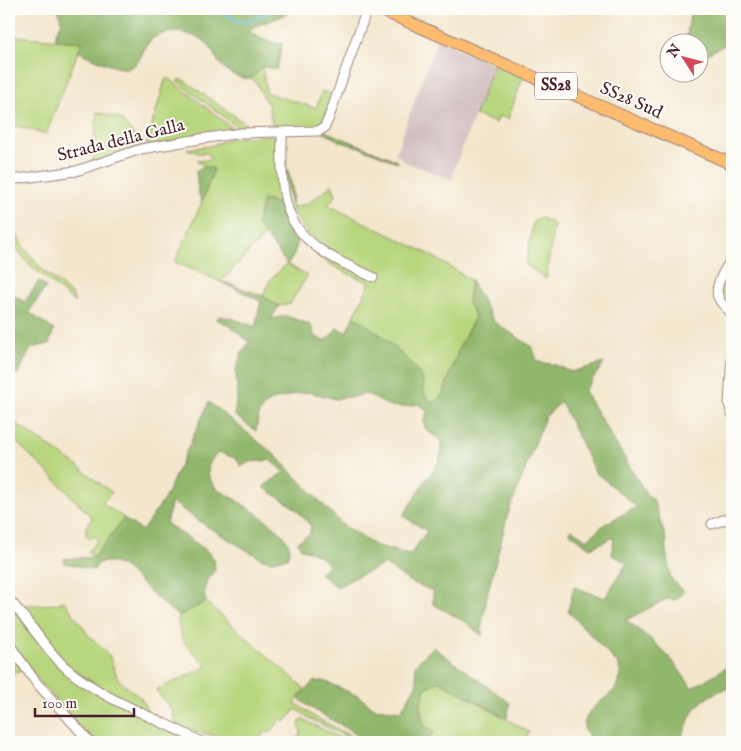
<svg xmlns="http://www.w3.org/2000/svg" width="741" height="751" font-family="'IM FELL English',serif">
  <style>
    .industrial { fill: #d2bfc1 }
    .green { fill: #b7d67d; stroke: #807a54 }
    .forest { fill: #91b76c; stroke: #6e6b4c }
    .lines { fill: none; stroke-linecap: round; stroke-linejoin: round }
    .stream { stroke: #5ec1dc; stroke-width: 2 }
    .minor-casing { stroke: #9e827c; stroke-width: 11 }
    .major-casing { stroke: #9e827c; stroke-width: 13 }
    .minor { stroke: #fff; stroke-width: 9 }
    .major { stroke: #fdbc6f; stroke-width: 11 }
    .labels { text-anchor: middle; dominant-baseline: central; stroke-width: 4; stroke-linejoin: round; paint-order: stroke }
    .shield { fill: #fdfcf7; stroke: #806168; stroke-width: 1 }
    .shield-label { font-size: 16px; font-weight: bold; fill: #4a1f2b }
    .street-label { font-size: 18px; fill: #4a1f2b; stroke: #fdfcf7 }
  </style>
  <rect width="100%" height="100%" fill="#fdfcf7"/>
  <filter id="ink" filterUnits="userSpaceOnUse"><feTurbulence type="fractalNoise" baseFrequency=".02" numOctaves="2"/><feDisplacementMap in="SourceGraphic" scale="10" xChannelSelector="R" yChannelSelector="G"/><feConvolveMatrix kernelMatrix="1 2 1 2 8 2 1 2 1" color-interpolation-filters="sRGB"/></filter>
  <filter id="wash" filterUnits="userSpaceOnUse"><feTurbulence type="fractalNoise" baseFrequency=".0096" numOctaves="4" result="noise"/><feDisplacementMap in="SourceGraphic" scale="20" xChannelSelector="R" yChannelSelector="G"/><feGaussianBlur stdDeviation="1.12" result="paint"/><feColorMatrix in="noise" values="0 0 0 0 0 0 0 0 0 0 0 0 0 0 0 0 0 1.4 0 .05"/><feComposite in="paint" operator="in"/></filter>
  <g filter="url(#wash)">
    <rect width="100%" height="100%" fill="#f3e6cc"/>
    <polygon class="industrial" points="437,39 494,64 453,172 453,180 403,161 399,156 395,155"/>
    <g class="green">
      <polygon points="15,36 82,42 46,134 9,124 9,51"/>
      <polygon points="494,64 523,77 508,119 499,116 496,123 475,115"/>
      <polygon points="262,67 267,93 316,108 322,91 334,95 320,127 273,129 269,106 265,100 256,82 251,79"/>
      <polygon points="167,78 175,83 236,131 146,146 165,80"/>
      <polygon points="179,79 185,81 254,130 241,130 177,81"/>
      <polygon points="97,112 121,119 143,146 93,163"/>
      <polygon points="274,135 278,137 284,205 263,200 257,223 265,235 221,282 175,262 202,202 214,169 204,166 197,161 208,160 211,158 208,153 198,153 187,149 211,146 230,138"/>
      <path d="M332 185 336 195 328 205 429 254 471 280 468 302 475 317 459 348 444 392 435 404 424 395 422 376 382 336 354 316 370 283C346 273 321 263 304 242L305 240 338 257C317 242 303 232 291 208L309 203Z"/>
      <polygon points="541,218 554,224 546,279 526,265 533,223 536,219"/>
      <polygon points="9,227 17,235 22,245 42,269 72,295 75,303 28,263 9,239"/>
      <path d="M732 262V309C711 291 721 284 732 262Z"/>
      <polygon points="287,264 307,276 290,304 279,306 263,296 270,280"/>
      <path d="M9 419 75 464 112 493 102 503 124 518 94 558 88 552 98 540 93 536 90 539C82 532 86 525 92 518L56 480 9 435Z"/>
      <path d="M64 601 87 633 109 655 117 677 123 684 141 698 150 715 115 697 68 666 16 606C32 603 49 608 64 601Z"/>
      <path d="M206 602 305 689 295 703 313 716 349 735 351 739 309 718 296 709 285 722 281 719 270 733 266 731 257 742 186 731 176 726 173 712 156 690 208 666C189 647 180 646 178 616Z"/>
      <polygon points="9,603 59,664 196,742 93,742 37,679 9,640"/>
      <polygon points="9,649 23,668 9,678"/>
      <polygon points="440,681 529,732 525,742 426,742 434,731 424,726 420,709 425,687"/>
      <polygon points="302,719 348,742 294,742 301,733 299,723"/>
    </g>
    <g class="forest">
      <path d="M58 9H240L245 11 248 9H293C281 19 265 21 252 28L250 31C258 40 271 42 282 44L277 69 262 67 251 79C235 78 223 71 215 56 213 52 210 46 207 43 201 38 190 34 182 33 172 31 157 33 150 41 141 51 140 70 122 68 107 66 92 57 78 52L82 42 55 40 57 30 62 23Z"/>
      <polygon points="691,9 732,9 732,34 726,44 703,56 699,55 698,42 686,42 686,40"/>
      <polygon points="325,131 396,160 399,163 359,147 341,142 323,132"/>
      <polygon points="204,166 214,169 202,202 198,192 196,171"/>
      <path d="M285 169 288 170C291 183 295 195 291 208Z"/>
      <polygon points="263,200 284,205 300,235 293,257 287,264 257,224"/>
      <path d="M471 280 494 322 531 346 538 362 556 365 571 372 604 363 584 391 647 495 653 499 667 542 665 545 671 579 684 591 676 600 667 599 626 620 652 640 672 660 692 688 732 664V687C715 692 701 698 691 715 686 725 685 734 677 742H593L584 730C583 697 628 701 619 665L568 611 574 587 605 598 627 563 612 555 614 537 590 548 569 532 571 529 587 540 605 524 637 507 595 472 561 402 545 417 508 514 488 591 482 623V636L467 623 433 604V591L409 581 385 564 356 577 337 587 320 573 328 565C320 555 315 552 302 549L297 542 310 534 311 526 295 508 263 487 284 472 270 460 249 462 241 467 237 459 219 452C206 463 204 474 216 488 232 498 282 526 288 543 290 548 289 553 287 558L271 561 262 559 208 527 172 502 166 523 206 550 214 559 215 570C206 580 202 588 206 602L178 616C168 607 157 599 148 590 133 576 120 557 98 563L94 570 65 563 64 559 94 557 124 518 142 531 165 498 209 402 275 455 343 525 374 545 410 555 427 531 403 516C410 505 417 494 424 483 435 467 444 462 440 440 435 435 423 431 424 422 425 417 427 415 427 410L418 404 403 407 390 406 379 401 370 395 363 394 355 397H344L336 399 309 392 295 394 273 400 264 406 259 413 256 431 234 415 237 397 236 370 241 354 249 342 230 326 216 319 220 316 234 319 255 327 261 301 221 282 227 283 263 296 279 306 271 319 286 316 311 325 314 335 323 341 328 339 337 328 346 332 354 316 382 336 402 354 422 376 424 395 434 404 444 392 459 348 475 317 468 302Z"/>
      <polygon points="39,281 46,287 29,312 54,330 49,344 31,348 18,374 9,369 9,293 25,302"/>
      <path d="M433 647 510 703 507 718 439 681 425 688 420 709 424 726 434 731 426 742H366C345 724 319 716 298 698L313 682 324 681 358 696 374 708 401 711 417 683 415 665Z"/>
    </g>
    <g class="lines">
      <g class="stream">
        <path d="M111 9C120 13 132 13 141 9"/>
        <polyline points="212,9 244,23 276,9"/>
      </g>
    </g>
  </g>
  <g filter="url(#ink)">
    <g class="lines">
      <defs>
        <g id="minor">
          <path d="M282 132C282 157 280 185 288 209 299 245 341 263 373 277"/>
          <polyline points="9,180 76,171 141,149 200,139 241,133 318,131 324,128 328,120 367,9"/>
          <path d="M732 257C727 268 712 286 719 299 722 305 728 309 732 314"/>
          <polyline points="732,355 729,404 732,414"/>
          <polyline points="712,524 732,517"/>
          <path d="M9 600C30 621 44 648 66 668 106 702 156 717 201 742"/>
          <polyline points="9,644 35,681 90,742"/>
        </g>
        <polyline id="major" points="379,9 732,164"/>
      </defs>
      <use href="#minor" class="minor-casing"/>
      <use href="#major" class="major-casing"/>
      <use href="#minor" class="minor"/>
      <use href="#major" class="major"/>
    </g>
  </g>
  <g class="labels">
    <rect class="shield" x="535" y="72.5" width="42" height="27" rx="4"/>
    <g class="shield-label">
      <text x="556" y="86">SS28</text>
    </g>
    <g class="street-label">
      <text transform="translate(631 101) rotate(24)">SS28 Sud</text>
      <text transform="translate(121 141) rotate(-14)">Strada della Galla</text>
    </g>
  </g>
  <rect width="741" height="751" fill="none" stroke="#fdfcf7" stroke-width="30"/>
  <g transform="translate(684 58) rotate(306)"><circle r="24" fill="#fdfcf7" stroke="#b5a4a5"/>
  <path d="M0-4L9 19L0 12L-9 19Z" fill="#d1495b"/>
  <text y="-8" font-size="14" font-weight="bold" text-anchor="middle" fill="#4a1f2b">N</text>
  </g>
  <path d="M35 708v8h99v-8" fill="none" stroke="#4a1f2b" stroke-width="2.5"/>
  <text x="42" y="708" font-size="15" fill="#4a1f2b" stroke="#fdfcf7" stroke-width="4" paint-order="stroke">100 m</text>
</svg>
